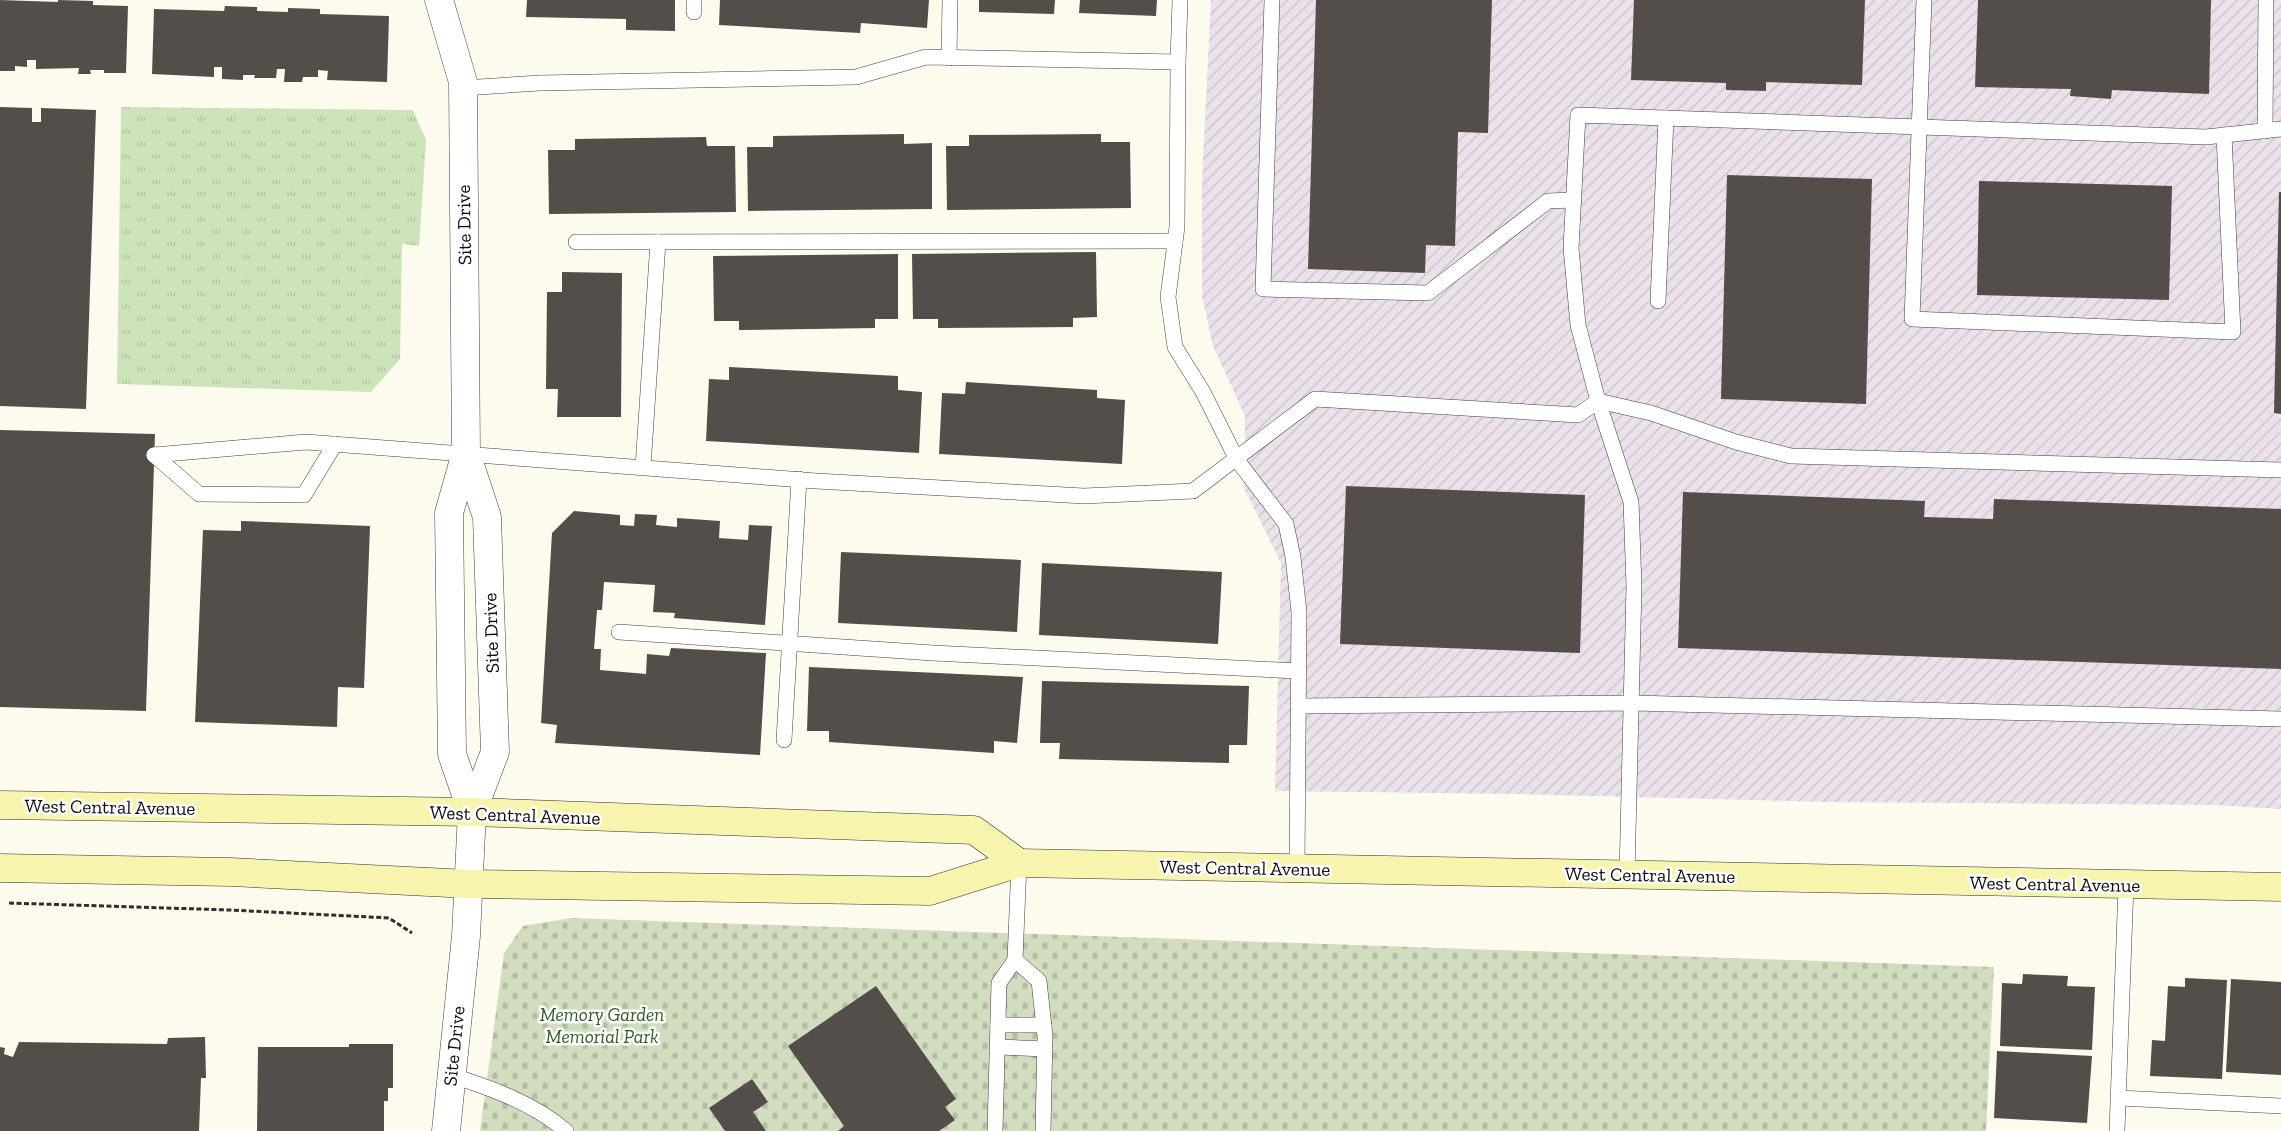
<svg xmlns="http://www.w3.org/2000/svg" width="2281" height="1131" font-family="'Zilla Slab',serif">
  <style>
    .industrial { fill: url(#industrial-furrows) }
    .grass { fill: url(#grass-tufts) }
    .cemetery { fill: url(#cemetery-stones) }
    .building { fill: #544e4a }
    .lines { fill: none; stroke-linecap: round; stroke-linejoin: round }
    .lane-casing { stroke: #3f3f3f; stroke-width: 16 }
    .street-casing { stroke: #3f3f3f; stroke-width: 29 }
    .secondary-casing { stroke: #2e2e2e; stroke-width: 29 }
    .path { stroke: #2e2e2e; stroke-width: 3; stroke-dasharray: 5 2.5; stroke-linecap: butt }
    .lane { stroke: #fff; stroke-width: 15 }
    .street { stroke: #fff; stroke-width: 28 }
    .secondary { stroke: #f7f4ae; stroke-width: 28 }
    .labels { text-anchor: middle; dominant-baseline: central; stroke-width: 5; stroke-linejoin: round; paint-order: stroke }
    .street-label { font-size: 19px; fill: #0c0c0c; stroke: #fff }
    .park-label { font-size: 19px; font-style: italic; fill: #2b5d23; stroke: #fff }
  </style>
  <defs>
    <pattern id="industrial-furrows" width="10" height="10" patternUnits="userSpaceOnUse" patternTransform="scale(1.25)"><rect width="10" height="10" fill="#eae1ea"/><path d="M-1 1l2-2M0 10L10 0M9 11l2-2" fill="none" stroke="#c8c0c8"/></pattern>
    <pattern id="grass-tufts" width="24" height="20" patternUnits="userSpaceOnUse" patternTransform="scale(1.25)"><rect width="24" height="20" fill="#cde4ba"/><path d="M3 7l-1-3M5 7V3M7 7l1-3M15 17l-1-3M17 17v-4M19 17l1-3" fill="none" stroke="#afc29f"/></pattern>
    <pattern id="cemetery-stones" width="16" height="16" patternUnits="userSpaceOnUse" patternTransform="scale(1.25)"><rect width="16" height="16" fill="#d2ddc0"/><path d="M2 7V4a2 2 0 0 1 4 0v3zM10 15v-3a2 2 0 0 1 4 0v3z" fill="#b3bca4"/></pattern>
  </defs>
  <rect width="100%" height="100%" fill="#fdfbed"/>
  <polygon class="industrial" points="1211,0 2281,0 2281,809 2214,805 1825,802 1515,794 1275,791 1281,563 1244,488 1245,416 1213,346 1202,296 1202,178"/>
  <polygon class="grass" points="121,107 413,110 426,140 419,246 402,244 400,359 371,392 117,384"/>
  <polygon class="cemetery" points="571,918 1994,967 1986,1131 480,1131 504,953 523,926"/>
  <g class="building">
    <polygon points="0,0 58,2 58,0 93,1 93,5 128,6 126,73 104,73 104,70 90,70 91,74 78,74 79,68 36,69 36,60 27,60 27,67 15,66 15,71 0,71"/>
    <polygon points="527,0 675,0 675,31 626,30 626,19 526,17"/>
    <polygon points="720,0 929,0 927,28 861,23 860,33 719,25"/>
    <polygon points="979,0 1055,0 1054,14 979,12"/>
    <polygon points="1080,0 1157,0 1156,16 1079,13"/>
    <polygon points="1316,0 1492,0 1488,133 1458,132 1455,246 1426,245 1425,273 1308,269"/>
    <polygon points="1634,0 1865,0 1862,85 1766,82 1766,91 1726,90 1726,83 1631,80"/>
    <polygon points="1978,0 2211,0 2209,94 2112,90 2111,99 2070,96 2071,89 1975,87"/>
    <polygon points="225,6 257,7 257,11 288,12 288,8 320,9 320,14 389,16 387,82 327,80 328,71 318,70 318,77 303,77 302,82 284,82 285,69 277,69 276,78 254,78 255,75 243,75 243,80 222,79 222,67 214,67 214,77 152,74 154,9 224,11"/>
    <polygon points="0,107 32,108 32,122 41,122 41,108 96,110 86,409 0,406"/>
    <polygon points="904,134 904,144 932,143 932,209 748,211 747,147 773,147 773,136"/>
    <polygon points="1101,134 1101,142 1130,142 1131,208 947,210 946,146 969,146 969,135"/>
    <polygon points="706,137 707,146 735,146 736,212 549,214 548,150 575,150 575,139"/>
    <polygon points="1727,175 1872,179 1866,404 1721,399"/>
    <polygon points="1979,181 2172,186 2169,300 1977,295"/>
    <polygon points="2279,192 2281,192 2281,414 2274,413"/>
    <polygon points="1096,252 1097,317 1073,318 1073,327 938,328 938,319 913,319 912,254"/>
    <polygon points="898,254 898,319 875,319 875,328 739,330 739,321 714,321 713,256"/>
    <polygon points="562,272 622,273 621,417 557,417 558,389 546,389 547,292 562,292"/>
    <polygon points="729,367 898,376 898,390 922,392 919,453 706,441 709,379 729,380"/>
    <polygon points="966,382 1097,390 1097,398 1125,400 1122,464 939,454 942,393 965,394"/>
    <polygon points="0,430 155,434 146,711 0,707"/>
    <polygon points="1346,486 1585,495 1580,653 1340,644"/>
    <polygon points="1683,492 1925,501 1924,517 1993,519 1994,499 2281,509 2281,669 1678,648"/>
    <polygon points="574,511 620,515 620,525 634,526 635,514 657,515 656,525 677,527 677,518 720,521 719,538 748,540 749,525 772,526 765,625 674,618 675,613 653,612 655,585 604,582 602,610 597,610 594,649 601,649 600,670 646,674 647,654 669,656 671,648 766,653 760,755 555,743 557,725 541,723 552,533"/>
    <polygon points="241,521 370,526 364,688 338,687 337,727 195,722 203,530 241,531"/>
    <polygon points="841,552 1021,560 1017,632 838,623"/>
    <polygon points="1042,563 1222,572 1218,644 1039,635"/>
    <polygon points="809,667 1023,677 1017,743 994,741 994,753 829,742 829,731 807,731"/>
    <polygon points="1042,681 1249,686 1247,745 1229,745 1229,763 1059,759 1060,743 1040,743"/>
    <polygon points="2023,974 2068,976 2067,986 2095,987 2092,1050 2000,1046 2002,983 2022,984"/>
    <polygon points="2185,978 2227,980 2222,1079 2150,1076 2152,1040 2165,1041 2168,986 2185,987"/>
    <polygon points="2231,979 2281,982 2281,1075 2226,1072"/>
    <polygon points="876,986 956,1099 945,1107 955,1120 939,1131 838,1131 844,1126 788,1046"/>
    <polygon points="205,1037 206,1078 201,1078 199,1131 0,1131 0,1047 5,1048 4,1054 13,1057 19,1042 167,1044 168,1038"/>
    <polygon points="349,1044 393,1044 393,1088 388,1088 388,1101 384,1101 384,1131 257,1131 258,1047 349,1047"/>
    <polygon points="1997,1051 2092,1056 2087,1123 1994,1118"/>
    <polygon points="752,1079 768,1102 753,1112 766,1131 725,1131 709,1108"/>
  </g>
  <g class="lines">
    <defs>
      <g id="lane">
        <polyline points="1272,0 1263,289 1428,293 1548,201 1574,200"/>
        <polyline points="1924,0 1912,319 2233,332 2224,135"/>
        <polyline points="694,12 694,0"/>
        <polyline points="949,58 950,0"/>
        <polyline points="1178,62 1180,0"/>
        <polyline points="463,88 540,83 856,77 926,57 1178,62 1177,227 1168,297 1175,347 1203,392 1237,460 1286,524 1293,557 1299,612 1297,869"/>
        <polyline points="2265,131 2266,0"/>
        <polyline points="576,242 1175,241"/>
        <polyline points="1658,301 1666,118"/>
        <polyline points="154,455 306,442 816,481 1084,496 1193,491 1315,399 1578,415 1598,401 1651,413 1736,442 1791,456 2281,470"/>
        <polyline points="154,455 199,494 304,495 335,444"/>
        <polyline points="643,467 658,242"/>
        <polyline points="619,632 933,653 1298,671"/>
        <polyline points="1298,706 1632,703 2281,719"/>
        <polyline points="784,740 799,479"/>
        <polyline points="1627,875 1634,586 1631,502 1598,401 1578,325 1571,248 1578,115 2206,137 2281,129"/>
        <polyline points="1015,960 1039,981 1045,1036 1043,1131"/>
        <polyline points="998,1025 1044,1025"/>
        <polyline points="998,1047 1045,1049"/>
        <path d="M450 1075C491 1088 533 1103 566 1131"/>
        <polyline points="2119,1098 2281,1106"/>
        <polyline points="995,1131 999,983 1015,960 1019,863"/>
        <polyline points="2117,1131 2126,885"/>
      </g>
      <g id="street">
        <polyline points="439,0 463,82 466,453 449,513 452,754 472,812"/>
        <polyline points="446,1131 466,936 472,812 495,752 487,517 466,453"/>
      </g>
      <g id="secondary">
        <polyline points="0,805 472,812 974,830 1019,863"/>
        <polyline points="0,868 231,872 469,884 930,891 1019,863 2281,887"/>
      </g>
    </defs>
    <use href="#lane" class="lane-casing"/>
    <use href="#street" class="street-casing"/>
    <use href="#secondary" class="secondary-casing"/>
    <polyline class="path" points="9,903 230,910 389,918 412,933"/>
    <use href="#lane" class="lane"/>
    <use href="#street" class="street"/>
    <use href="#secondary" class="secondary"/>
  </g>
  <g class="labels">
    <g class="street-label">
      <text transform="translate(464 225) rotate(-91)">Site Drive</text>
      <text transform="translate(491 633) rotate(-92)">Site Drive</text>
      <text transform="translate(110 807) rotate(1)">West Central Avenue</text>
      <text transform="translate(515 815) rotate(2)">West Central Avenue</text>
      <text transform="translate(1245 868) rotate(1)">West Central Avenue</text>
      <text transform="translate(1650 875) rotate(1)">West Central Avenue</text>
      <text transform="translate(2055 884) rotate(1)">West Central Avenue</text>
      <text transform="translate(454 1046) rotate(-84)">Site Drive</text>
    </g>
    <g class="park-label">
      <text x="602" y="1014">Memory Garden<tspan x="602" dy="22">Memorial Park</tspan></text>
    </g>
  </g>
</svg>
